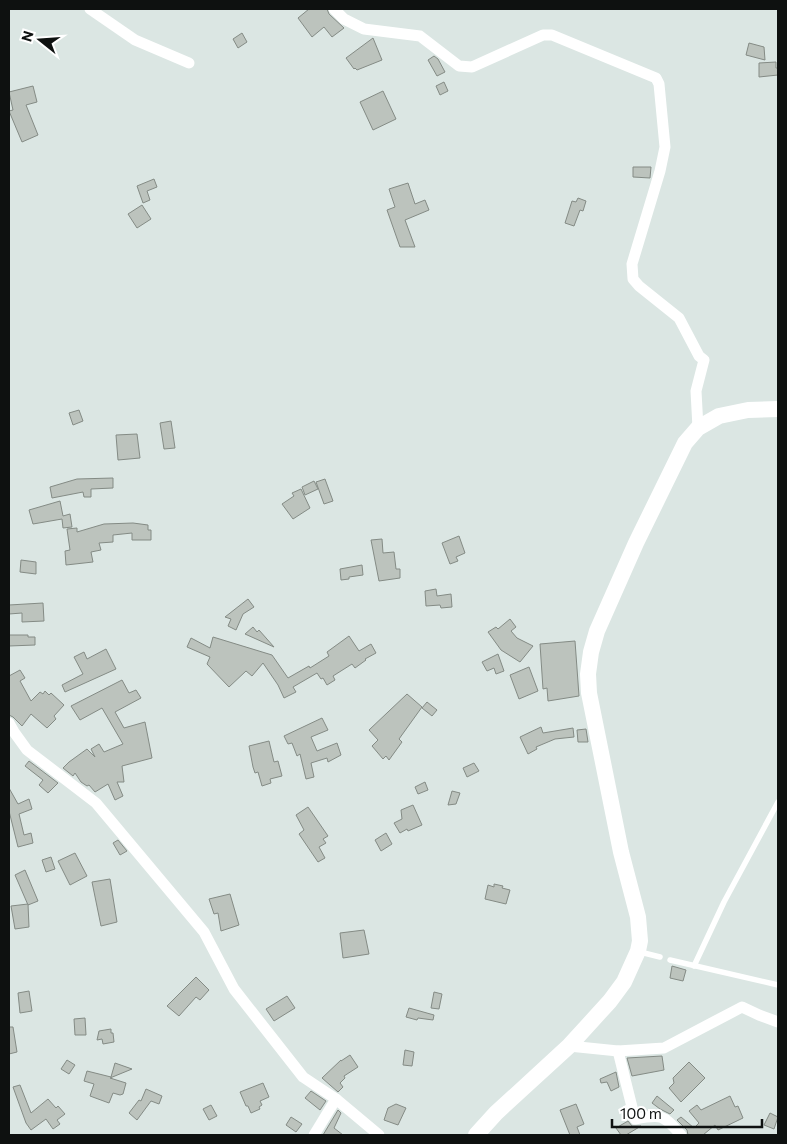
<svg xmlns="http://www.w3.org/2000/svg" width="787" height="1144" font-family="Commissioner,sans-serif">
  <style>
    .building { fill: #bcc3bd; stroke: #848b85 }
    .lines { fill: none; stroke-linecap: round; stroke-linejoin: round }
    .service { stroke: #fff; stroke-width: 5.5 }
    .minor { stroke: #fff; stroke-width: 11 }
    .secondary { stroke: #fff; stroke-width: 16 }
  </style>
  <rect width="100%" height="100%" fill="#dbe6e3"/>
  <g class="building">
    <polygon points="309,9 327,9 329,14 344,28 332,37 324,27 312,37 298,18"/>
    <polygon points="242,33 247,42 238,48 233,39"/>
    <polygon points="373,38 382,60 357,70 355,68 354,69 346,58"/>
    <polygon points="749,43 764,47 765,60 746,55"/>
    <polygon points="434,56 438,59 445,72 437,76 428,60"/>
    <polygon points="776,62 776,68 778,68 778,75 759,77 759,63"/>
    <polygon points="444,82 448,91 440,95 436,86"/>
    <polygon points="33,86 37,102 26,105 38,135 22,142 9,111 13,110 9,92"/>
    <polygon points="383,91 396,119 373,130 360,102"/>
    <polygon points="633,167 651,167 650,178 633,177"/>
    <polygon points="154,179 157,187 147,191 150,200 143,203 137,186"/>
    <polygon points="408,183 415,204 425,200 429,210 405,220 415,247 400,247 387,210 395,207 389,189"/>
    <polygon points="578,198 586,201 583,211 580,210 574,226 565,223 572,201 576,202"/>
    <polygon points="142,205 151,219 137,228 128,214"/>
    <polygon points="79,410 83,421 73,425 69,413"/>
    <polygon points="171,421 175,448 164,449 160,423"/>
    <polygon points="137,434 140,458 118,460 116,435"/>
    <polygon points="113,478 113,488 91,489 91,497 84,497 83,492 52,498 50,487 77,479"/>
    <polygon points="325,479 333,501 324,504 316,482"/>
    <polygon points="314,481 318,489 305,495 302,487"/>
    <polygon points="301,489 310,508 293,519 282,504 294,496 292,493"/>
    <polygon points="60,501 63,516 70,514 72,527 63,528 62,519 33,524 29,510"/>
    <polygon points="133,523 148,525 148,530 151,530 151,540 132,540 132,533 113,535 113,542 99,543 101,550 91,552 93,562 66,565 65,551 70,550 67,529 77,528 77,532 104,524"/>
    <polygon points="459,536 465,553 456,557 458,561 450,564 442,543"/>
    <polygon points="382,539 383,553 394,552 396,569 400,569 400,578 379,581 371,540"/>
    <polygon points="21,560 36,562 36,574 20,572"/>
    <polygon points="362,565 363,575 349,577 349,579 341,580 340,569"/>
    <polygon points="436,589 437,596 451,594 452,607 441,608 440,605 426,606 425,591"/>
    <polygon points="248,599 254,607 243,614 236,630 228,626 231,619 225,617"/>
    <polygon points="43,603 44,621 22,622 22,613 9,614 9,605"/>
    <polygon points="510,619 516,627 511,631 517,638 533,646 520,662 501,650 488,632 496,627 498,629"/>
    <polygon points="253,627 257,632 259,630 274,647 245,634"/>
    <polygon points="9,635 28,635 28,637 35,637 35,645 9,646"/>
    <polygon points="349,636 359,651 371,644 376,653 365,659 366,660 355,668 352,664 333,676 335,680 327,685 323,678 321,679 317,673 293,687 296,692 284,698 278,685 263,663 252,676 246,671 229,687 207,664 210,657 187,647 191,638 210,648 213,637 272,655 288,678 309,666 310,668 329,656 327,652"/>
    <polygon points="575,641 579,696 548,701 547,688 543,689 540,644"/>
    <polygon points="106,649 116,669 65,692 62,685 83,674 74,657 84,652 87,659"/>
    <polygon points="498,654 504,671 496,674 494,668 487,671 482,662"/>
    <polygon points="529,667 538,691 519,699 510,675"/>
    <polygon points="20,670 25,678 20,681 31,701 40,692 43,694 45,691 49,695 51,693 64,705 54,716 56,719 47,728 31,714 22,726 13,717 9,715 9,676"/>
    <polygon points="122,680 129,693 136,690 141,698 115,712 124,728 145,722 152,758 122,766 124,782 117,782 123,796 115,800 108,784 95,792 89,785 87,786 81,782 75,773 73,776 63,768 69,762 87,749 95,757 91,749 99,744 104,752 123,744 102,708 80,720 71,706"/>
    <polygon points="407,694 422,707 399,739 402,742 389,760 386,756 383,759 372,746 378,740 369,730"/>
    <polygon points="427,702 437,710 432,716 422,708"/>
    <polygon points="322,718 328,730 311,737 317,751 337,743 341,755 328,762 327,758 311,763 314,777 306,779 300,754 297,756 292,743 288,744 284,736"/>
    <polygon points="541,727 543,733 573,728 574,737 555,739 536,747 537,749 528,754 520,737"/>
    <polygon points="586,729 588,742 578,742 577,730"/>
    <polygon points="269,741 274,762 278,761 282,776 270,779 271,783 262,786 258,772 255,773 253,767 249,746"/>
    <polygon points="29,761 58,783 48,793 39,785 43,780 25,766"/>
    <polygon points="474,763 479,771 467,777 463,768"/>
    <polygon points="425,782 428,790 418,794 415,787"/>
    <polygon points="9,788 18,804 29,799 32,809 19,814 24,835 31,833 33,843 18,847 9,811"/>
    <polygon points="452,791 460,793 456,804 448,805"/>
    <polygon points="413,805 422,825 408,831 407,829 400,833 394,823 402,819 401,810"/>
    <polygon points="308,807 328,836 323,839 326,843 319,847 325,858 318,862 299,834 304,830 296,815"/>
    <polygon points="386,833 392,844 381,851 375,840"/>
    <polygon points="118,840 127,851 120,855 113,843"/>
    <polygon points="75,853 87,876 70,885 58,861"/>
    <polygon points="51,857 55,869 46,872 42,860"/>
    <polygon points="25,870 38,901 28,905 15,875"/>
    <polygon points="110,879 117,922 101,926 92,882"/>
    <polygon points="494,884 503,886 502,888 510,890 506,904 485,899 488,885 494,887"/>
    <polygon points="230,894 239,925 221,931 218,913 214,914 209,899"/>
    <polygon points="28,904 29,927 15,929 11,906"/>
    <polygon points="364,930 369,954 343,958 340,933"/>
    <polygon points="672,966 686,970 683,981 670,978"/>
    <polygon points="196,977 209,990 200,1000 196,997 179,1016 167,1006"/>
    <polygon points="29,991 32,1011 20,1013 18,993"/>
    <polygon points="434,992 442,994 439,1009 431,1008"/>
    <polygon points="287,996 295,1008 274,1021 266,1009"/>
    <polygon points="409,1008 434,1015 433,1020 418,1018 417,1020 406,1017"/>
    <polygon points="85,1018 86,1035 75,1035 74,1019"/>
    <polygon points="9,1027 13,1027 17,1052 9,1054"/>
    <polygon points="111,1029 111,1033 113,1033 114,1042 103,1044 102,1039 97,1040 99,1031"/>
    <polygon points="405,1050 414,1052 412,1066 403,1065"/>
    <polygon points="350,1055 358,1067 344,1076 345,1078 340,1083 343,1087 338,1092 322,1078 341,1060 341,1061"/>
    <polygon points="662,1056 664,1070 632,1076 627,1058"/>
    <polygon points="67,1060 75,1065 69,1074 61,1069"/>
    <polygon points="689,1062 705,1078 681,1102 669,1088 674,1083 673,1078"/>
    <polygon points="115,1063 132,1069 110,1078 126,1083 123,1094 120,1095 113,1093 109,1103 90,1096 94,1084 84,1081 87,1071 111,1077"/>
    <polygon points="616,1072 619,1087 611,1091 607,1082 601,1083 600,1079"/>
    <polygon points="263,1083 269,1097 260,1101 262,1105 259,1107 260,1109 251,1113 248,1106 246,1106 240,1092"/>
    <polygon points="20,1085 31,1113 48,1099 56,1108 58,1106 65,1114 57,1120 60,1124 53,1129 46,1119 31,1130 26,1123 13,1087"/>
    <polygon points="146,1089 162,1096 159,1104 151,1101 137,1120 129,1113 139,1100 141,1101"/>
    <polygon points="311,1091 326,1101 320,1110 305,1098"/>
    <polygon points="657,1096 674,1110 670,1114 660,1109 652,1103"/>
    <polygon points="730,1096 735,1107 738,1106 743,1118 718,1130 715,1125 703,1135 688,1135 687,1130 677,1120 681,1117 694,1128 699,1123 689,1111 697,1105 701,1110"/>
    <polygon points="396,1104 406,1108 398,1125 384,1120 388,1108"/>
    <polygon points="576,1104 584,1124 577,1127 580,1135 570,1135 560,1110"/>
    <polygon points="211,1105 217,1116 209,1120 203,1109"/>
    <polygon points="338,1110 341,1113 334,1128 343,1135 323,1135"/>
    <polygon points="770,1113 778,1117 774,1129 764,1125"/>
    <polygon points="291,1117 302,1124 296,1132 286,1125"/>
    <polygon points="628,1121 632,1126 641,1126 626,1135 621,1135 616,1128"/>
  </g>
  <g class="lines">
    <g class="service">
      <polyline points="640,952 660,957"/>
      <polyline points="670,960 778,985"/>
      <polyline points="694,966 724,902 778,802"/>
    </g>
    <g class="minor">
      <polyline points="90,9 135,40 189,63"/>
      <polyline points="334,9 344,19 364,29 420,36 459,66 472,67 543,35 552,35 656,78 659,84 665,147 660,171 632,264 633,279 639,286 679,318 699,356 704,360 696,391 698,428"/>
      <polyline points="9,723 14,732 27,750 96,803 204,932 234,989 303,1077 336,1099 379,1135"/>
      <polyline points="569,1046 618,1051 664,1048 742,1007 759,1015 778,1022"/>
      <path d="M618 1051 635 1119C661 1114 663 1114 681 1135"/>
      <polyline points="314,1135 336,1099"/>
    </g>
    <polyline class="secondary" points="476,1135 496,1113 569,1046 610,1001 624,982 638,951 640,941 638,917 621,852 589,693 588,674 591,652 597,631 636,543 685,443 698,428 719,416 748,410 778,409"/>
  </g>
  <rect width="787" height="1144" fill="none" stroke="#0e1110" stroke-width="20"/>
  <g transform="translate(40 40) rotate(287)" stroke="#ffffff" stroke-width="4" paint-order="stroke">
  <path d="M0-4L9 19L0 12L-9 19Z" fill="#0e1110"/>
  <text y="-8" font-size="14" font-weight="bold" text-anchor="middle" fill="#0e1110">N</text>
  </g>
  <path d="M612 1119v8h150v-8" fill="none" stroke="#0e1110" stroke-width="2.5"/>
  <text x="620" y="1119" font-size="15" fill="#0e1110" stroke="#ffffff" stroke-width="4" paint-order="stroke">100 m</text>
</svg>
